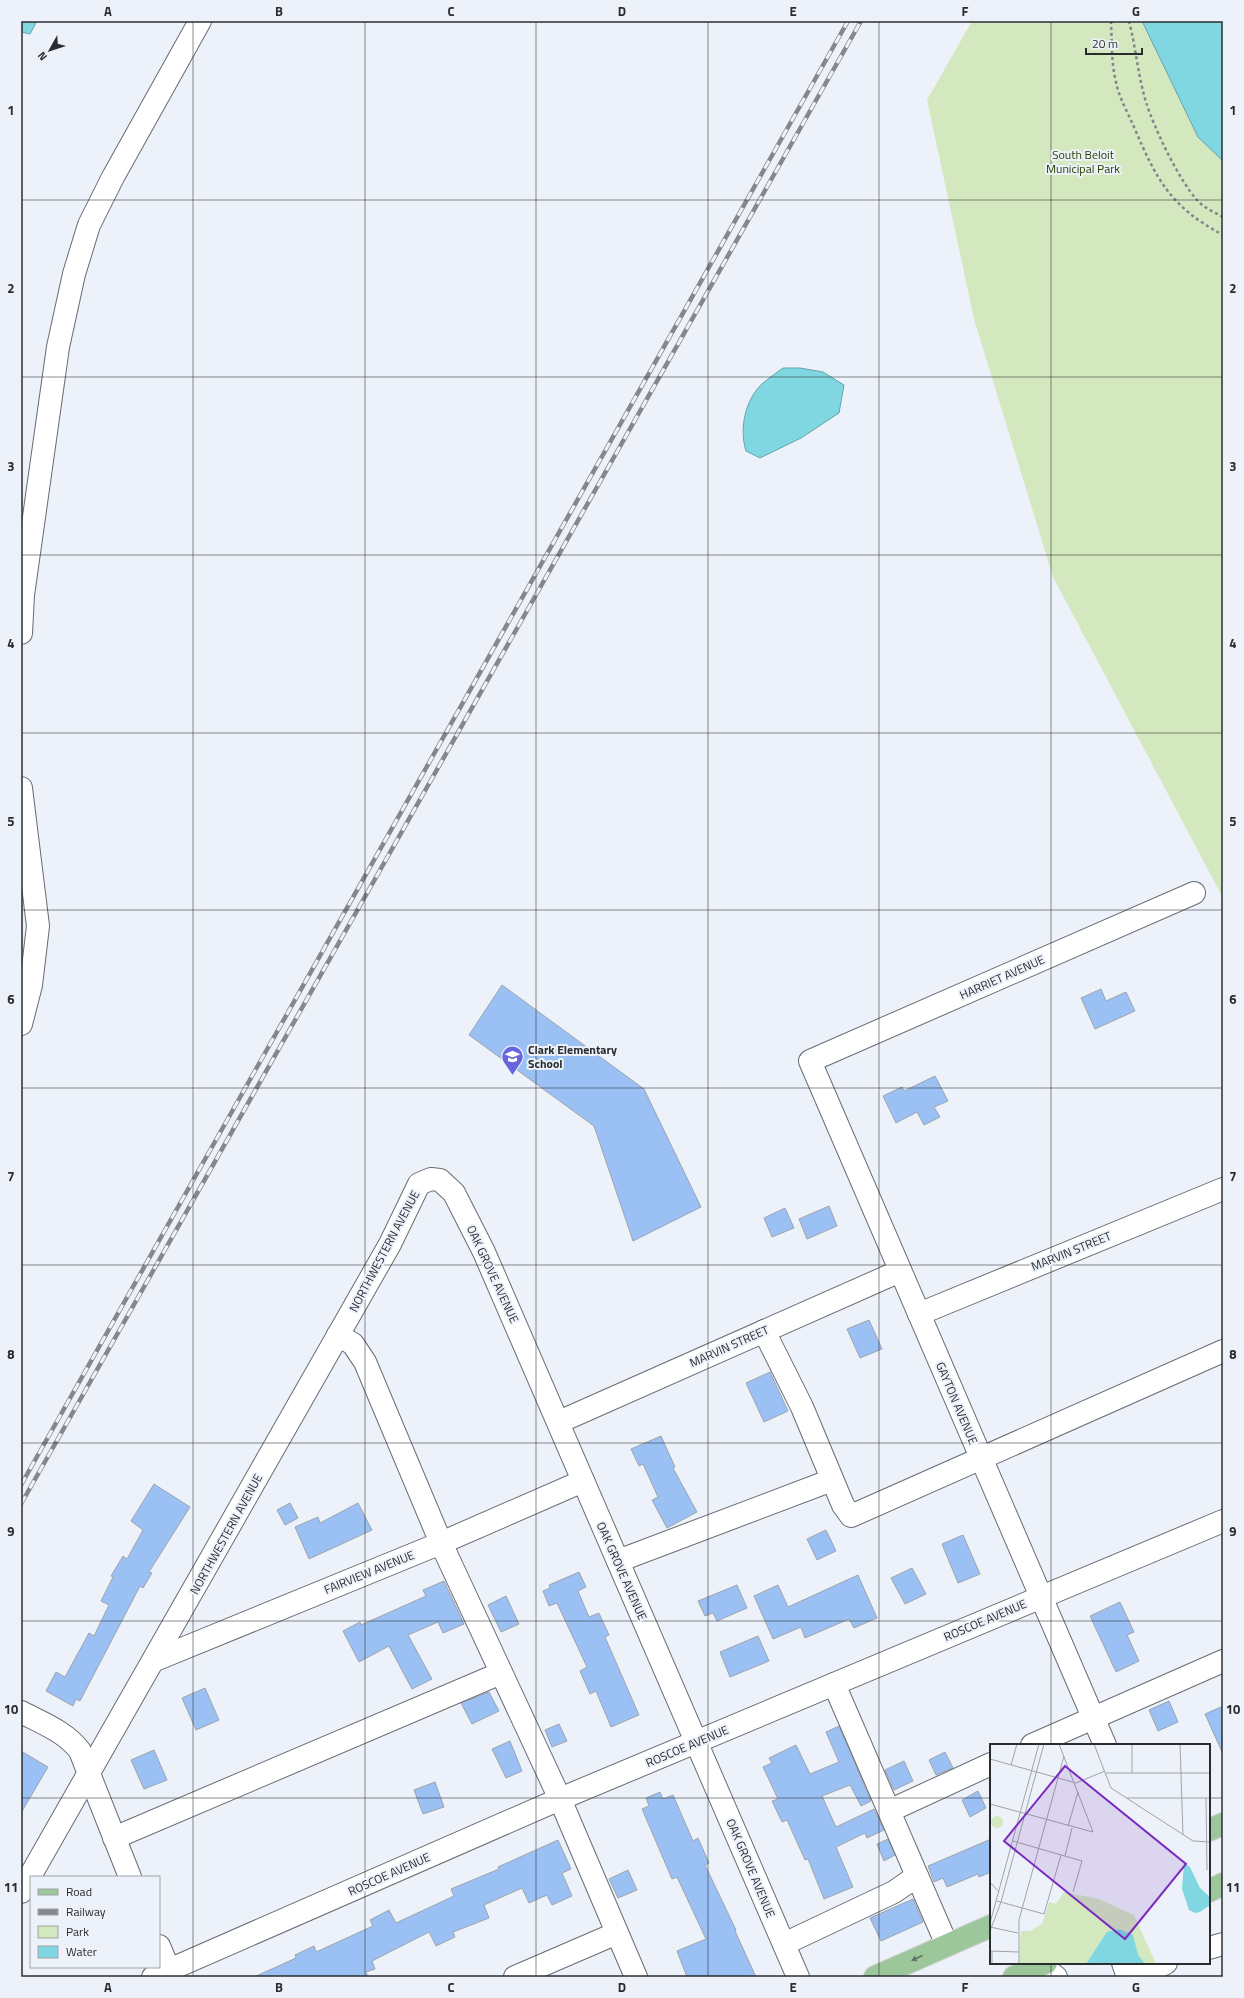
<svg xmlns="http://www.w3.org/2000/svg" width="1244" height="1998" font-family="'Titillium Web',sans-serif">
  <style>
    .green { fill: #d3e8be }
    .water { fill: #80d7e1; stroke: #66a4ac }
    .building { fill: #9ac0f4; stroke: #9fa4ac }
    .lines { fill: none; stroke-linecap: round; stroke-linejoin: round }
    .minor-casing { stroke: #676c73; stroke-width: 24 }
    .major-casing { stroke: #d0d1d1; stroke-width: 24 }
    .path { stroke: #82858b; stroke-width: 2.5; stroke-dasharray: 3 3; stroke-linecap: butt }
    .minor { stroke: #fff; stroke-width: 22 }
    .major { stroke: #9bc79b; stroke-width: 22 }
    .rail-casing { stroke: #84878d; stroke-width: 4.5 }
    .rail { stroke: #edf2fa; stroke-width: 3; stroke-dasharray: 9; stroke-linecap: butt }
    .oneway { fill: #5d7260 }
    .grid { fill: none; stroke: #2a2c2f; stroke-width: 1; stroke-opacity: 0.55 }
    .labels { text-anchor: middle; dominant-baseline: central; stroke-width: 4; stroke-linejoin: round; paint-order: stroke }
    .park-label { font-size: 12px; fill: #294100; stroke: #edf2fa }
    .street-label { font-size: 12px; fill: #2a2c2f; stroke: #edf2fa }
    .poi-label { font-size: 12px; font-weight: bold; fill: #2a2c2f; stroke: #edf2fa; text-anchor: start }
    .inset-road { fill: none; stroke: #9fa3a9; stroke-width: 1 }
    .view { fill: #7b2cbf; fill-opacity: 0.15; stroke: #7b2cbf; stroke-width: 2 }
    .inset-edge { fill: none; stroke: #2a2c2f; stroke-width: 2 }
    .neatline { fill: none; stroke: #2a2c2f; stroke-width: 1.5 }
    .grid-label { font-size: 13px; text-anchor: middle; font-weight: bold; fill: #2a2c2f }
  </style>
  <rect width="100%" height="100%" fill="#edf2fa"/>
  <polygon class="green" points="972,21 1223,21 1223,898 1053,577 974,319 927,100"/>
  <g class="water">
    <polygon points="21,21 37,21 30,34 21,32"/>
    <polygon points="1142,21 1223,21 1223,161 1198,137"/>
    <path d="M783 368H800L823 372 844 385 839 413 801 438 760 458 746 451C739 429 745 399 763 383 769 378 776 373 783 368Z"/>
  </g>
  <g class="building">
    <polygon points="502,985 644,1089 701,1207 633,1241 594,1126 469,1035"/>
    <polygon points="1101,989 1106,1001 1126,992 1135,1011 1095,1029 1081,998"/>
    <polygon points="935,1076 948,1101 934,1107 940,1117 924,1125 917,1112 896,1123 883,1096 902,1087 904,1091"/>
    <polygon points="829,1206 837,1226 807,1239 799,1219"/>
    <polygon points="785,1208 794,1228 772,1237 764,1218"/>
    <polygon points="869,1320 882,1349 860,1358 847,1329"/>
    <polygon points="770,1372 788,1411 764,1422 746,1383"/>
    <polygon points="661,1436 675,1467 673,1468 697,1512 667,1528 652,1500 658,1497 643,1464 639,1466 631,1449"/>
    <polygon points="154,1484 190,1507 149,1572 152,1573 143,1588 140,1586 80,1701 76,1699 73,1706 46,1691 56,1672 65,1677 89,1633 94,1636 109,1605 101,1601 113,1577 111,1576 123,1556 127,1559 143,1530 131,1521"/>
    <polygon points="290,1503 298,1518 285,1525 277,1510"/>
    <polygon points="358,1503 372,1530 309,1559 295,1527 318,1517 320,1523"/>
    <polygon points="826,1530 836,1551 817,1560 807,1539"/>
    <polygon points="963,1535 980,1574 958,1583 942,1544"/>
    <polygon points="912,1568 926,1594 905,1604 891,1578"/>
    <polygon points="579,1572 586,1587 578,1591 589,1617 599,1613 609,1635 605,1637 639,1715 611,1727 596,1691 590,1694 580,1671 587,1667 557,1603 549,1606 543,1591 550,1588 549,1585"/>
    <polygon points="858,1575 877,1618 854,1628 849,1619 805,1638 801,1627 773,1639 754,1596 778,1585 788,1607"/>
    <polygon points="444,1581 464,1624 443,1633 438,1622 408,1635 432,1679 412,1689 389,1646 359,1662 343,1631 360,1622 361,1625 426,1596 423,1590"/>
    <polygon points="737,1585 747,1608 717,1621 713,1613 705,1616 698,1601"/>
    <polygon points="506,1596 519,1624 501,1632 488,1605"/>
    <polygon points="1120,1602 1134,1632 1127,1635 1139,1661 1116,1672 1090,1616"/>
    <polygon points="758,1636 769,1661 730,1677 720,1652"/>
    <polygon points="205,1688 219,1720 196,1730 182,1698"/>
    <polygon points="489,1692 499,1711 472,1724 461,1703"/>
    <polygon points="1169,1701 1178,1722 1158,1731 1149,1710"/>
    <polygon points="1223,1706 1223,1754 1205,1714"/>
    <polygon points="559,1724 567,1741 552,1747 545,1730"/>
    <polygon points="839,1726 871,1801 861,1806 850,1785 822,1796 836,1827 874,1809 884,1830 867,1838 865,1833 836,1847 853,1887 824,1899 808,1859 805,1860 787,1820 782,1822 772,1801 778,1799 763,1767 772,1763 769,1758 796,1745 810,1774 839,1762 826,1732"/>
    <polygon points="510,1741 522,1771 506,1778 492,1749"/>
    <polygon points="154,1750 167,1780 144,1789 131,1760"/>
    <polygon points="21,1751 48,1767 21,1813"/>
    <polygon points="945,1752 953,1768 936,1775 929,1760"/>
    <polygon points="904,1761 913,1781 894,1790 885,1770"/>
    <polygon points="435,1782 444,1807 423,1814 414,1790"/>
    <polygon points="978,1791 986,1808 970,1817 962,1800"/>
    <polygon points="660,1792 663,1799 673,1795 693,1841 698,1838 709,1863 705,1865 736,1930 735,1931 756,1977 687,1977 677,1951 706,1939 677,1877 672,1879 642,1809 649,1806 646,1798"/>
    <polygon points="888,1839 895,1855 884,1861 877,1844"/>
    <polygon points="991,1839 991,1872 979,1877 978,1874 947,1887 943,1878 934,1882 928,1866"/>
    <polygon points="558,1840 571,1869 562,1873 572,1896 552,1905 547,1895 529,1903 522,1888 484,1905 489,1918 453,1932 455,1937 436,1946 429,1932 372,1961 375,1969 366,1972 368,1977 254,1977 296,1958 295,1955 314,1946 316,1952 373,1926 370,1920 389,1910 396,1923 454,1896 451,1889 499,1869 498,1867"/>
    <polygon points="628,1870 637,1890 618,1898 609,1879"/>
    <polygon points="913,1899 923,1922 881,1941 870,1918"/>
  </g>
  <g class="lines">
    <defs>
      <g id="minor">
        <polyline points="21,633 23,595 58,347 74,274 89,225 113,177 200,21"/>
        <polyline points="21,788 38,926 31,985 21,1024"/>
        <polyline points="919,1314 1223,1189"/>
        <polyline points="764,1331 802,1407 843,1505 851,1516 1223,1351"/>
        <polyline points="338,1335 353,1344 365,1362 441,1543 560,1799 636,1977"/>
        <polyline points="559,1422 900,1271"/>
        <polyline points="618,1561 832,1480"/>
        <polyline points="155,1660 441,1543 583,1481"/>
        <polyline points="834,1684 947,1945"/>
        <path d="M21 1712C42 1723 66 1732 80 1751L130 1877"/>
        <polyline points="1032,1745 1223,1661"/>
        <polyline points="1105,1745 810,1061 1194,893"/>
        <polyline points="889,1811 991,1764"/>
        <polyline points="114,1838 501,1673"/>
        <polyline points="21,1892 390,1244 419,1184 431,1179 440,1180 454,1193 484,1252 798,1977"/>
        <polyline points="784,1944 894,1892 917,1876"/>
        <polyline points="159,1946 172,1977"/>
        <polyline points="1209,1948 1223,1944"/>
        <polyline points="1123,1963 1128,1977"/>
        <polyline points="1041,1965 1056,1977"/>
        <polyline points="153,1977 560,1799 1223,1521"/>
        <polyline points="515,1977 617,1933"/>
        <polyline points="1136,1977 1166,1963"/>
      </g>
      <g id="major">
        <polyline points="1209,1830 1223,1824"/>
        <polyline points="1209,1891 1223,1884"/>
        <polyline points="875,1977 991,1926"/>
        <polyline points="1014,1977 1046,1963"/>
      </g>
    </defs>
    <use href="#minor" class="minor-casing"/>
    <use href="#major" class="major-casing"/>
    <g class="path">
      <path d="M1111 21C1112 41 1111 62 1116 82 1119 98 1128 113 1134 127 1157 181 1171 207 1223 235"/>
      <path d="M1129 21C1136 48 1138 76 1146 102 1154 128 1179 180 1197 200 1204 208 1214 212 1223 217"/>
    </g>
    <use href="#minor" class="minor"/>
    <use href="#major" class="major"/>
    <defs>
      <g id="rail">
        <polyline points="21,1485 848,21"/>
        <polyline points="21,1504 861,21"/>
      </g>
    </defs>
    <use href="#rail" class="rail-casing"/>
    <use href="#rail" class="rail"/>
  </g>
  <defs><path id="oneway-solid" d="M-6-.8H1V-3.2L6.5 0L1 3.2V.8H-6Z"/></defs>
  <use class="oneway" href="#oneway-solid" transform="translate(917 1958) rotate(156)"/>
  <path class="grid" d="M193 21V1977M365 21V1977M536 21V1977M708 21V1977M879 21V1977M1051 21V1745M21 200H1223M21 377H1223M21 555H1223M21 733H1223M21 910H1223M21 1088H1223M21 1265H1223M21 1443H1223M21 1621H1223M21 1798H991M1209 1798H1223M1051 1963V1977"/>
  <defs>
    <symbol id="school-pin" viewBox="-11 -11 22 30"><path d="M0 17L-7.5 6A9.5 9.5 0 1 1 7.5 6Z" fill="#6764dd" stroke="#edf2fa"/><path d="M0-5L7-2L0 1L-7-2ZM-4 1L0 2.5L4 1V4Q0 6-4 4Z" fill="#fff"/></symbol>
  </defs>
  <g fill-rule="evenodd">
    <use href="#school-pin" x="500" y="1044" width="25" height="34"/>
  </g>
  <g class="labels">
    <g class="park-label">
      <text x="1083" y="154">South Beloit<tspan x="1083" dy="14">Municipal Park</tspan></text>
    </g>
    <g class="street-label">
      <text transform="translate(1002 977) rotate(-24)">HARRIET AVENUE</text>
      <text transform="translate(384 1251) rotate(-62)">NORTHWESTERN AVENUE</text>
      <text transform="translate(1071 1251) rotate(-22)">MARVIN STREET</text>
      <text transform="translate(493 1274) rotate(65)">OAK GROVE AVENUE</text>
      <text transform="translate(729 1346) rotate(-24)">MARVIN STREET</text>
      <text transform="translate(957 1403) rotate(67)">GAYTON AVENUE</text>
      <text transform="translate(226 1534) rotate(-61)">NORTHWESTERN AVENUE</text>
      <text transform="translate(622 1571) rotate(66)">OAK GROVE AVENUE</text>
      <text transform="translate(369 1572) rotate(-22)">FAIRVIEW AVENUE</text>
      <text transform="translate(985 1620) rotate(-23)">ROSCOE AVENUE</text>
      <text transform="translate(687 1746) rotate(-23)">ROSCOE AVENUE</text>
      <text transform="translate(751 1868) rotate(67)">OAK GROVE AVENUE</text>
      <text transform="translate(389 1874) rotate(-24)">ROSCOE AVENUE</text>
    </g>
    <g class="poi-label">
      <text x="528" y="1049">Clark Elementary<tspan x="528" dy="14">School</tspan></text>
    </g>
  </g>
  <g transform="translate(990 1744)">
    <rect width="220" height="220" fill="#edf2fa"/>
    <path d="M1 78a6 6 0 1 1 12 0a6 6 0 1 1-12 0ZM74 148 109 155 144 171 166 220H29L31 187H40L52 180 59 158 66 160Z" fill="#d3e8be"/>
    <path d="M194 119 200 123 210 144 220 153V161L210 168 205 169 199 166 192 145ZM129 185 143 191 148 211 155 220H96L117 188Z" fill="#80d7e1"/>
    <path class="inset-road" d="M104 0 121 44 203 97 220 98M142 0V29M190 0 193 91M0 15 86 39 115 27M21 21 27 0M116 29H220M137 54H220M216 54 217 126M0 60 103 88 69 0M78 82 88 48M23 97 92 117 83 148M75 112 82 84M0 138 9 148M7 157 54 170 71 111M0 179 49 0M0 183 28 189M0 187 11 158 54 0M0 207 29 208M2 207V220M29 220V176L74 12"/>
    <path class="view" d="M75 22 196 120 135 195 14 97Z"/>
    <rect width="220" height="220" class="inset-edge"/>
  </g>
  <rect width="1244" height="1998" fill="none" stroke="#edf2fa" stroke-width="44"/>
  <rect x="30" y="1876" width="130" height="92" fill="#edf2fa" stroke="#9fa3a9"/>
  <rect x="38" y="1889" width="20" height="6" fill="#9bc79b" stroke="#9fa3a9"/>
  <text x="66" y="1896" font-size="12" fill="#2a2c2f">Road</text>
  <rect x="38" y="1909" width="20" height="6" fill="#84878d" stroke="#9fa3a9"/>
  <text x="66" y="1916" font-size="12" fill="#2a2c2f">Railway</text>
  <rect x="38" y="1926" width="20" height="12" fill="#d3e8be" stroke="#9fa3a9"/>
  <text x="66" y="1936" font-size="12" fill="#2a2c2f">Park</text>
  <rect x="38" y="1946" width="20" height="12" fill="#80d7e1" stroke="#9fa3a9"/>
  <text x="66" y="1956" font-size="12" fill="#2a2c2f">Water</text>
  <g transform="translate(50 50) rotate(231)" stroke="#edf2fa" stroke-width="3" paint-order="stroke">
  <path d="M0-3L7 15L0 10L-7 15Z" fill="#2a2c2f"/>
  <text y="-6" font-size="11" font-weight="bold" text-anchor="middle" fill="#2a2c2f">N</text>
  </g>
  <path d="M1086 48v6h56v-6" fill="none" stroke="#2a2c2f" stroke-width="2"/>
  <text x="1092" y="48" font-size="12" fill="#2a2c2f" stroke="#edf2fa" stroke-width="3" paint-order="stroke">20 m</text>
  <rect x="22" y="22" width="1200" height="1954" class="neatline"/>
  <g class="grid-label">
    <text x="108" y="16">A</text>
    <text x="279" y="16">B</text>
    <text x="451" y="16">C</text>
    <text x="622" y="16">D</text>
    <text x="793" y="16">E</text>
    <text x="965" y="16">F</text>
    <text x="1136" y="16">G</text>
    <text x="11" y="115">1</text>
    <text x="1233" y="115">1</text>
    <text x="11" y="293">2</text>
    <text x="1233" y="293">2</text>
    <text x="11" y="471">3</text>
    <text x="1233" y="471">3</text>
    <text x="11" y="648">4</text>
    <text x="1233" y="648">4</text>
    <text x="11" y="826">5</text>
    <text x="1233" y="826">5</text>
    <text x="11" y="1004">6</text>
    <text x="1233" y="1004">6</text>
    <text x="11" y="1181">7</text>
    <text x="1233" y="1181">7</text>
    <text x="11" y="1359">8</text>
    <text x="1233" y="1359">8</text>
    <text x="11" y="1536">9</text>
    <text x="1233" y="1536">9</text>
    <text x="11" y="1714">10</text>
    <text x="1233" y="1714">10</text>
    <text x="11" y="1892">11</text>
    <text x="1233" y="1892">11</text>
    <text x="108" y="1992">A</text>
    <text x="279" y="1992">B</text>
    <text x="451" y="1992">C</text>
    <text x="622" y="1992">D</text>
    <text x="793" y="1992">E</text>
    <text x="965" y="1992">F</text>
    <text x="1136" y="1992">G</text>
  </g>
</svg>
